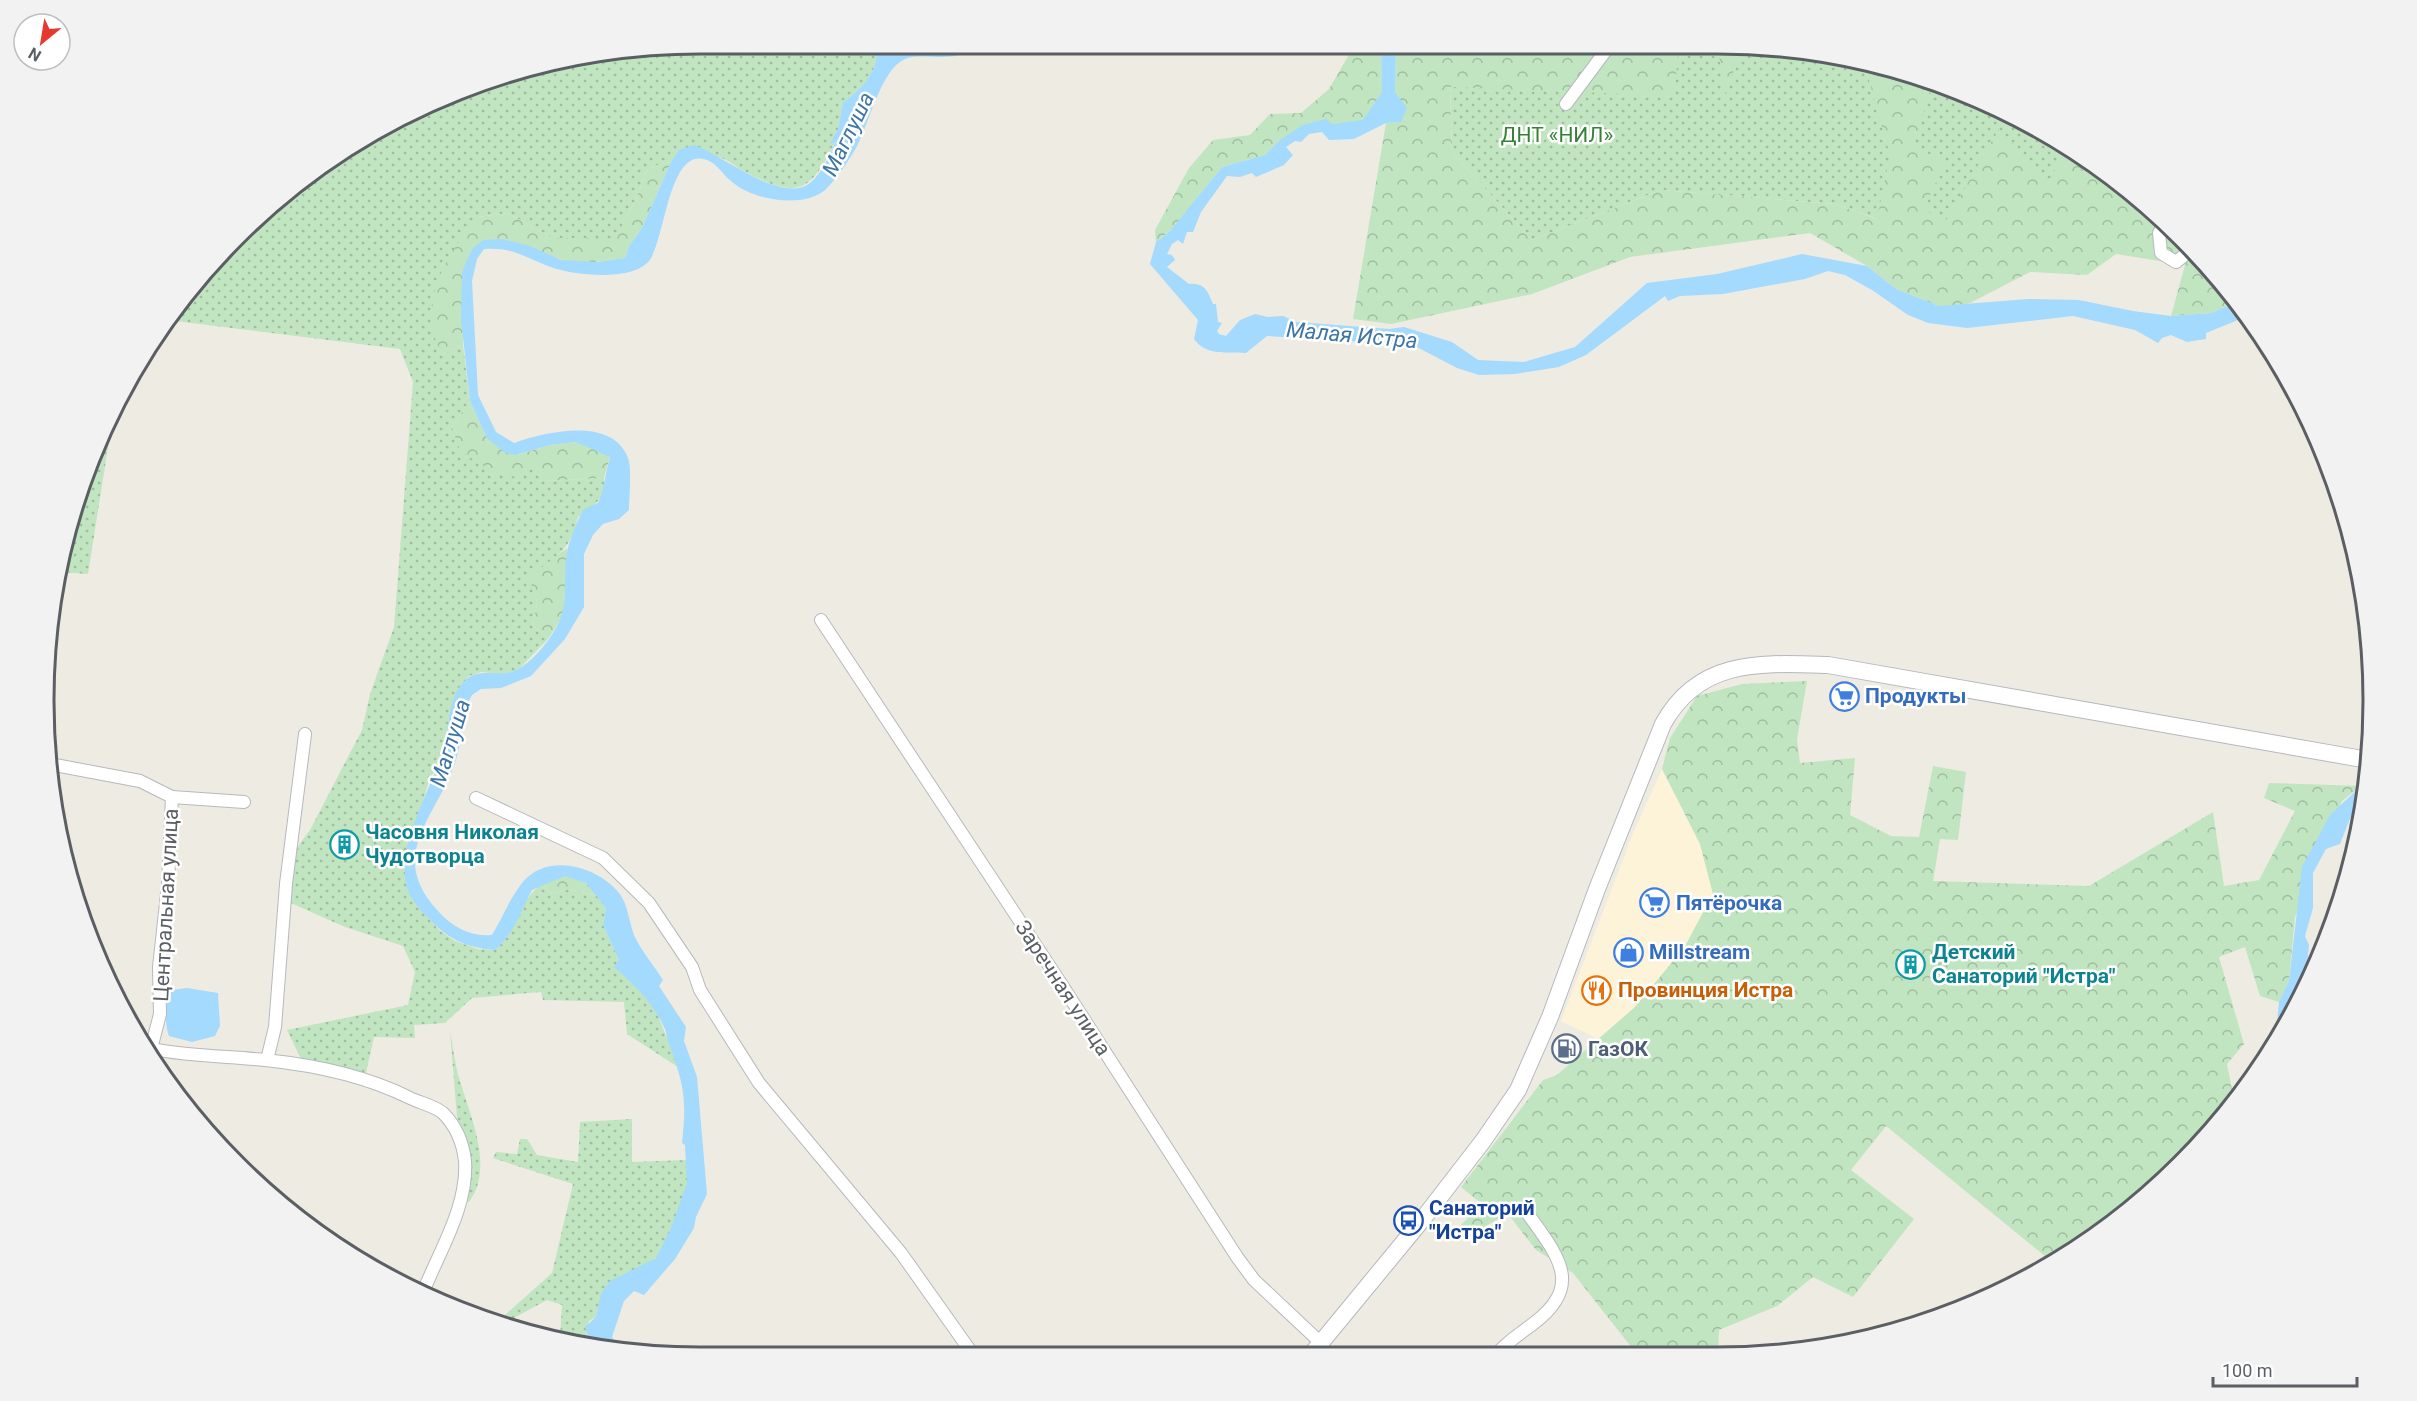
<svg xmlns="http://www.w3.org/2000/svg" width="2417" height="1401" font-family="Roboto,sans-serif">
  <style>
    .commercial { fill: #fdf3d9 }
    .grass { fill: url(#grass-dots) }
    .forest { fill: url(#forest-crowns) }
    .water { fill: #a3dafe }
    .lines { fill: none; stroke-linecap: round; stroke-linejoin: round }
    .street-casing { stroke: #b6b9bd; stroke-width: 14 }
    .secondary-casing { stroke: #b5b8bd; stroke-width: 18 }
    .street { stroke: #fff; stroke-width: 12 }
    .secondary { stroke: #fff; stroke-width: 16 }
    .labels { text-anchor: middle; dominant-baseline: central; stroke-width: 5; stroke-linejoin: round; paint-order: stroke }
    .park-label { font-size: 21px; fill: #358136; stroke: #fff }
    .shop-label { font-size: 21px; font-weight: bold; fill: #366cbe; stroke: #fff; text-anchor: start }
    .culture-label { font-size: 21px; font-weight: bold; fill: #0d838f; stroke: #fff; text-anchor: start }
    .street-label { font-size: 21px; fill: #5b5f64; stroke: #fff }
    .food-label { font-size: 21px; font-weight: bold; fill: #c56008; stroke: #fff; text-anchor: start }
    .service-label { font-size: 21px; font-weight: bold; fill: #4e5e75; stroke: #fff; text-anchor: start }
    .transit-label { font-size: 21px; font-weight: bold; fill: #164399; stroke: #fff; text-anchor: start }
    .water-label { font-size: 22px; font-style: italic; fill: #3e75a7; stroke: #fff }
    .rim { fill: none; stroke: #5b5f64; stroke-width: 3 }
  </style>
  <defs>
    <pattern id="grass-dots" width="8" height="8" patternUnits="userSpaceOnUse" patternTransform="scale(1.5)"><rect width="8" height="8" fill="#c1e5c0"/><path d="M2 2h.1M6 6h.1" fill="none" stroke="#a0bda0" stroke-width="1.8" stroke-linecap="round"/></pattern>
    <pattern id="forest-crowns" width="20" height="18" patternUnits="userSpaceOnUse" patternTransform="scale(1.5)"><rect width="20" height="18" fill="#c1e5c0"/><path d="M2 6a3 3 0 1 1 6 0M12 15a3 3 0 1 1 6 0" fill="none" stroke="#a0bda0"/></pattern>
  </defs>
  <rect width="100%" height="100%" fill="#eeebe3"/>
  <polygon class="commercial" points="1662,769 1700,844 1713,894 1684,948 1635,1007 1598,1039 1561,1021 1634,831"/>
  <g class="grass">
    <polygon points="1760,45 1927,78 2081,154 1976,253 1835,204 1661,190 1532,240 1452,152 1449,46"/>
    <path d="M874 48C884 66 857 94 843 102L838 129 831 142H835C808 198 795 197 741 170 735 166 728 160 721 158 708 153 693 153 680 150L671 162C637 168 648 174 636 199 629 213 622 224 617 239L552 238 508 213 478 217 442 354 463 345 470 401 452 427 540 468 544 481 604 478C607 498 593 507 578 517 571 551 555 557 530 577L537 602 533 626 549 638 517 671 500 674 481 672 469 676 459 688 453 702 443 753 428 784 407 856 420 909 439 930 455 941 478 949 495 950C517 932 519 897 543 884L552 894 568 889 598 896 606 908 603 925 619 960 615 967 636 986 656 1010 678 1067 627 1034 624 1002 543 1000 541 992 472 998 445 1023 414 1025 415 1038 374 1037 366 1073 302 1061 287 1030 408 1005 415 972 403 946 345 927 284 900 290 857 310 830 362 730 370 694 394 627 413 382 400 349 167 320 236 236 301 179 410 111 490 78 614 49Z"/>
    <polygon points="115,403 88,574 60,572 66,530"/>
    <path d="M450 1031C453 1047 455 1065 460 1081 470 1115 495 1169 469 1202L466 1201 463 1133 457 1117Z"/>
    <path d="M632 1119V1162L686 1160C686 1167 688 1175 687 1183 685 1199 666 1250 654 1259 620 1284 607 1267 596 1317L589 1321 586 1333 590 1343 560 1337 562 1305 547 1300 501 1325 495 1324 552 1273 573 1184 493 1158 496 1152 517 1154 520 1139H527L537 1155 578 1162 580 1122Z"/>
  </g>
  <g class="forest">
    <polygon points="1679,45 1674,96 1450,87 1452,152 1532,240 1661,190 1835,204 1877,219 1890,155 1865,66 1916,76 1931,88 1913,146 1945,162 1924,209 1945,222 1999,129 2049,181 2067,147 2081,154 2181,236 2236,302 2211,313 2171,316 2185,265 2116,254 2087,275 2030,272 1970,303 1958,306 1939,306 1896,289 1867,266 1810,233 1630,257 1532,294 1391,324 1353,319 1386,123 1401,122 1395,92 1396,46"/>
    <polygon points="1718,45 1743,45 1724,97"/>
    <polygon points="1354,46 1381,46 1382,92 1363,121 1332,124 1280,140 1265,155 1222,167 1172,229 1156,242 1155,230 1189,168 1213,140 1250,135 1270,114 1301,113 1329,89"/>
    <path d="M671 162 642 228 629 246 625 258C606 261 579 266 559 259 529 250 518 239 483 240L462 272 463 345 442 354C414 305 446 255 478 217L508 213 552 238H617C622 224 629 213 636 199 648 174 637 168 671 162Z"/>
    <polygon points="470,401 487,438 517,455 550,445 577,442 610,456 604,478 543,481 540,468 533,465 522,478 494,473 460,451 452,427"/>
    <polygon points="567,548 564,613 549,638 533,626 537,602 529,577"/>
    <polygon points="1807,681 1797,739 1800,763 1855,758 1850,815 1891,836 1919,837 1933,766 1966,772 1958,840 1940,839 1933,881 2089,886 2213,812 2224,886 2259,880 2295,811 2264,798 2269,783 2361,786 2342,801 2295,917 2289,981 2279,1002 2260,996 2245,947 2219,957 2244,1044 2227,1064 2234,1100 2181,1165 2045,1269 2017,1282 2046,1257 1886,1126 1851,1170 1914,1219 1853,1297 1813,1277 1777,1306 1719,1330 1718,1356 1652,1356 1632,1348 1573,1273 1536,1250 1508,1214 1457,1241 1451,1235 1482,1204 1461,1187 1543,1080 1557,1075 1635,1007 1684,948 1713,894 1700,844 1662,769 1670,738 1697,696 1742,684"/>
    <polygon points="565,875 586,883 598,896 568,889 552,894 543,884"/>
  </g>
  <g class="water">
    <path d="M1381 46H1396L1395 92 1407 108 1401 122 1386 123 1354 139 1329 140 1322 132 1309 134 1301 142 1295 141 1286 147 1293 155 1284 165 1256 177 1252 173 1240 177 1227 176 1201 212 1193 232H1187L1183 244 1178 240 1172 244 1167 254 1172 255 1175 260 1167 267 1189 284C1204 282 1208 291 1213 304H1216L1218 322 1222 323 1217 331 1219 334 1226 336 1240 320 1255 314 1268 317 1283 316 1297 322 1389 329 1404 327 1452 342 1478 360 1524 362 1575 347 1647 283 1717 274 1802 254 1867 266 1896 289 1939 306 2028 299 2079 300 2133 311 2171 316 2211 313 2236 302 2250 320 2243 318 2206 333V339L2187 342 2171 335 2162 338 2158 343 2135 330 2073 316 1967 328 1928 323 1908 315 1872 290 1845 275 1828 271 1805 279 1723 294 1680 296 1668 301 1665 296 1586 355 1559 367 1515 374 1479 375 1457 368 1413 345 1267 336 1246 353C1227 352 1206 356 1194 339L1198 320 1150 264 1156 242 1170 231 1222 167 1265 155 1280 140 1303 125 1326 119 1332 124 1363 120 1382 92Z"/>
    <path d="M874 48H972L958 52 959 55C942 60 918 53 905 59 881 69 869 124 857 146 850 159 836 180 825 190 803 209 751 200 731 181 722 174 716 161 703 159 668 152 665 241 649 261 633 280 584 276 561 270 532 263 517 246 484 249L477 259 472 281 478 395 496 432 514 443C546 432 612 416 628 458 632 468 629 498 629 510L619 519 603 524 593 535 584 554V607L565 639 531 676 501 688 481 689 472 695 467 704C463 723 461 744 455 763 436 818 385 855 439 912 453 927 470 937 492 935 502 919 510 898 522 883 547 852 597 866 619 893 629 905 629 927 637 941 644 954 655 967 663 980L659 986 686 1027 684 1041 697 1077 707 1194 696 1217 694 1228 675 1259 644 1295 634 1291 624 1301 612 1337 619 1348 590 1343 585 1327 596 1317 601 1294 610 1281 656 1258 671 1228 687 1183 685 1145 682 1143C687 1099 684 1085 669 1044 666 1038 667 1032 664 1027 653 1003 634 984 614 967L619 960 603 925 606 908 586 883 565 876 532 890C521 911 514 934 495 950 467 948 447 939 428 918 420 910 408 896 406 884 398 842 429 793 442 754 450 733 446 704 461 685 476 665 494 678 514 671 528 666 545 646 553 633 570 606 563 588 566 559 567 546 577 520 584 509L598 503C605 488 605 473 610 457L576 442 550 445 516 455 505 453 487 438 470 401 461 319 462 272 472 249 483 240 502 239 530 246 561 260 598 262 625 258 629 246 642 228 671 162 679 150 694 145C723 155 782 205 810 183 822 173 829 156 835 143H830L838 129 843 102C857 94 884 66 874 48Z"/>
    <polygon points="2371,676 2373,700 2363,803 2355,806 2340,844 2326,849 2313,873 2313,908 2305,936 2309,945 2305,986 2275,1043 2279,1002 2289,981 2302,867 2330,815 2361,786 2363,733"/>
    <path d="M187 988 218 993 220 1026 215 1036 192 1042 169 1036C164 1023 165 1001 172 990Z"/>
  </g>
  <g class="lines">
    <defs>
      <g id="street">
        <polyline points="1566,104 1610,45"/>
        <polyline points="2165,222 2159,233 2161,253 2176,262 2192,249"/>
        <polyline points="821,620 1058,979 1237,1257 1254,1280 1321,1343"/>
        <polyline points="50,764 140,781 172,797 244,802"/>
        <polyline points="476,798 603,858 649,903 692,967 700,990 759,1083 901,1253 974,1356"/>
        <path d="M143 1047C183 1056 225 1056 265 1060 314 1065 366 1076 410 1098 420 1103 435 1106 443 1113 456 1126 463 1143 465 1161 468 1206 440 1250 424 1290"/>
        <polyline points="151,1049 160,1014 159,967 168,885 172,797"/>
        <polyline points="267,1060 275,1027 286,884 305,734"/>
        <path d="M1495 1356C1506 1342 1520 1334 1534 1323 1584 1285 1558 1256 1528 1214"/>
      </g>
      <path id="secondary" d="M1310 1356 1422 1220 1483 1141 1518 1090 1550 1017 1597 889 1663 724C1699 658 1762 663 1828 665L2368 760"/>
    </defs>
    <use href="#street" class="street-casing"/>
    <use href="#secondary" class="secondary-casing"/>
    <use href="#street" class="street"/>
    <use href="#secondary" class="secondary"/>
  </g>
  <defs>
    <symbol id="supermarket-ring" viewBox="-11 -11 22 22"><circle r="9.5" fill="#fff" stroke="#3f7fe0" stroke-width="1.5"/><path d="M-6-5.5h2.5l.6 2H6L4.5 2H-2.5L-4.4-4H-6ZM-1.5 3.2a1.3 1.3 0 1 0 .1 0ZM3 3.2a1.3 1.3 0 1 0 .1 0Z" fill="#3f7fe0"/></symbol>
    <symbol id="building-ring" viewBox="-11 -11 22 22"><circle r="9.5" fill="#fff" stroke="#0f9aa8" stroke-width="1.5"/><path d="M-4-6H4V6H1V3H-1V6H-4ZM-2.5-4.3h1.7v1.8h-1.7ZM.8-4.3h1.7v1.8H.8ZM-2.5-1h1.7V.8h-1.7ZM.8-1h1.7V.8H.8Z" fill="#0f9aa8"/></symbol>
    <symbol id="shop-ring" viewBox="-11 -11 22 22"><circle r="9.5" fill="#fff" stroke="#3f7fe0" stroke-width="1.5"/><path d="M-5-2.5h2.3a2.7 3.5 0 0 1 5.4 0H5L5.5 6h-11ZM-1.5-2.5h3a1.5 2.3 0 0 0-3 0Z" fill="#3f7fe0"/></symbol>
    <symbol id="restaurant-ring" viewBox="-11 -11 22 22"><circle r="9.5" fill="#fff" stroke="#e8710a" stroke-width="1.5"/><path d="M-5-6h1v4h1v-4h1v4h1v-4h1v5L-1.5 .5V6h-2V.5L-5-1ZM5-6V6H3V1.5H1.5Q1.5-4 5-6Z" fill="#e8710a"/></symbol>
    <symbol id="fuel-ring" viewBox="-11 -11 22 22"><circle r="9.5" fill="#fff" stroke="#5c6f8a" stroke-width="1.5"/><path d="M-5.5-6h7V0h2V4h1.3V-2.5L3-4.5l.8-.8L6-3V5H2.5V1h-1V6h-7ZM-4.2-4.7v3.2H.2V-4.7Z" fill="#5c6f8a"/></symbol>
    <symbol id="bus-ring" viewBox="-11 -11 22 22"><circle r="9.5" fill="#fff" stroke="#1a4fb4" stroke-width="1.5"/><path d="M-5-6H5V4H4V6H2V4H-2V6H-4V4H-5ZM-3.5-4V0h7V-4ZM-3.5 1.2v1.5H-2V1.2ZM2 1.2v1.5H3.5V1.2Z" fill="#1a4fb4"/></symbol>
  </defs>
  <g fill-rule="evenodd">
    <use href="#supermarket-ring" x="1828" y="680" width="33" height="33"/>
    <use href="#building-ring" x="328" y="828" width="33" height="33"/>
    <use href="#supermarket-ring" x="1638" y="886" width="33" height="33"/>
    <use href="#shop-ring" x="1612" y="936" width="33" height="33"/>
    <use href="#building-ring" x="1894" y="948" width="33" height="33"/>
    <use href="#restaurant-ring" x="1580" y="974" width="33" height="33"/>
    <use href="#fuel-ring" x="1550" y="1032" width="33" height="33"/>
    <use href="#bus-ring" x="1392" y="1204" width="33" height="33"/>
  </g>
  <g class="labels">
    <g class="park-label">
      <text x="1557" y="135">ДНТ «НИЛ»</text>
    </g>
    <g class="shop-label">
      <text x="1865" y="696">Продукты</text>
      <text x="1676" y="903">Пятёрочка</text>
      <text x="1649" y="952">Millstream</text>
    </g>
    <g class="culture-label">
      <text x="365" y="832">Часовня Николая<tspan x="365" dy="24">Чудотворца</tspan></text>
      <text x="1932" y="952">Детский<tspan x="1932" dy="24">Санаторий "Истра"</tspan></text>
    </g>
    <g class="street-label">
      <text transform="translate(166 905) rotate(-87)">Центральная улица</text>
      <text transform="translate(1063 988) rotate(57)">Заречная улица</text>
    </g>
    <g class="food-label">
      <text x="1618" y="990">Провинция Истра</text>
    </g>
    <g class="service-label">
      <text x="1588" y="1049">ГазОК</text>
    </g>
    <g class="transit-label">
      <text x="1429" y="1208">Санаторий<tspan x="1429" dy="24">"Истра"</tspan></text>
    </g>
    <g class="water-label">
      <text transform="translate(848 134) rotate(-64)">Маглуша</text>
      <text transform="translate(1352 335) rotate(5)">Малая Истра</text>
      <text transform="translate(450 743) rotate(-73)">Маглуша</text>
    </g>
  </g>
  <path d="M0 0H2417V1401H0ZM700 54H1717A646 646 0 0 1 2363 700V701A646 646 0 0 1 1717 1347H700A646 646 0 0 1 54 701V700A646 646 0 0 1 700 54Z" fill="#f2f2f3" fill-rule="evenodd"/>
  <path class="rim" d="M700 54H1717A646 646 0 0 1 2363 700V701A646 646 0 0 1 1717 1347H700A646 646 0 0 1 54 701V700A646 646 0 0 1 700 54Z"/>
  <g transform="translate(42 42) rotate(210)"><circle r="28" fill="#ffffff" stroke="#bdbfc1" stroke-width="1.5"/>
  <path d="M0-4.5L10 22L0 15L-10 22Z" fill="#e73830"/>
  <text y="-9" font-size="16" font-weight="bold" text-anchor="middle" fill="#5b5f64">N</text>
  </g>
  <path d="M2213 1377v9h144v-9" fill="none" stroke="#5b5f64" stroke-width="3"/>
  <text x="2222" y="1377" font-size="18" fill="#5b5f64" stroke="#ffffff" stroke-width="4.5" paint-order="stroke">100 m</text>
</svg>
